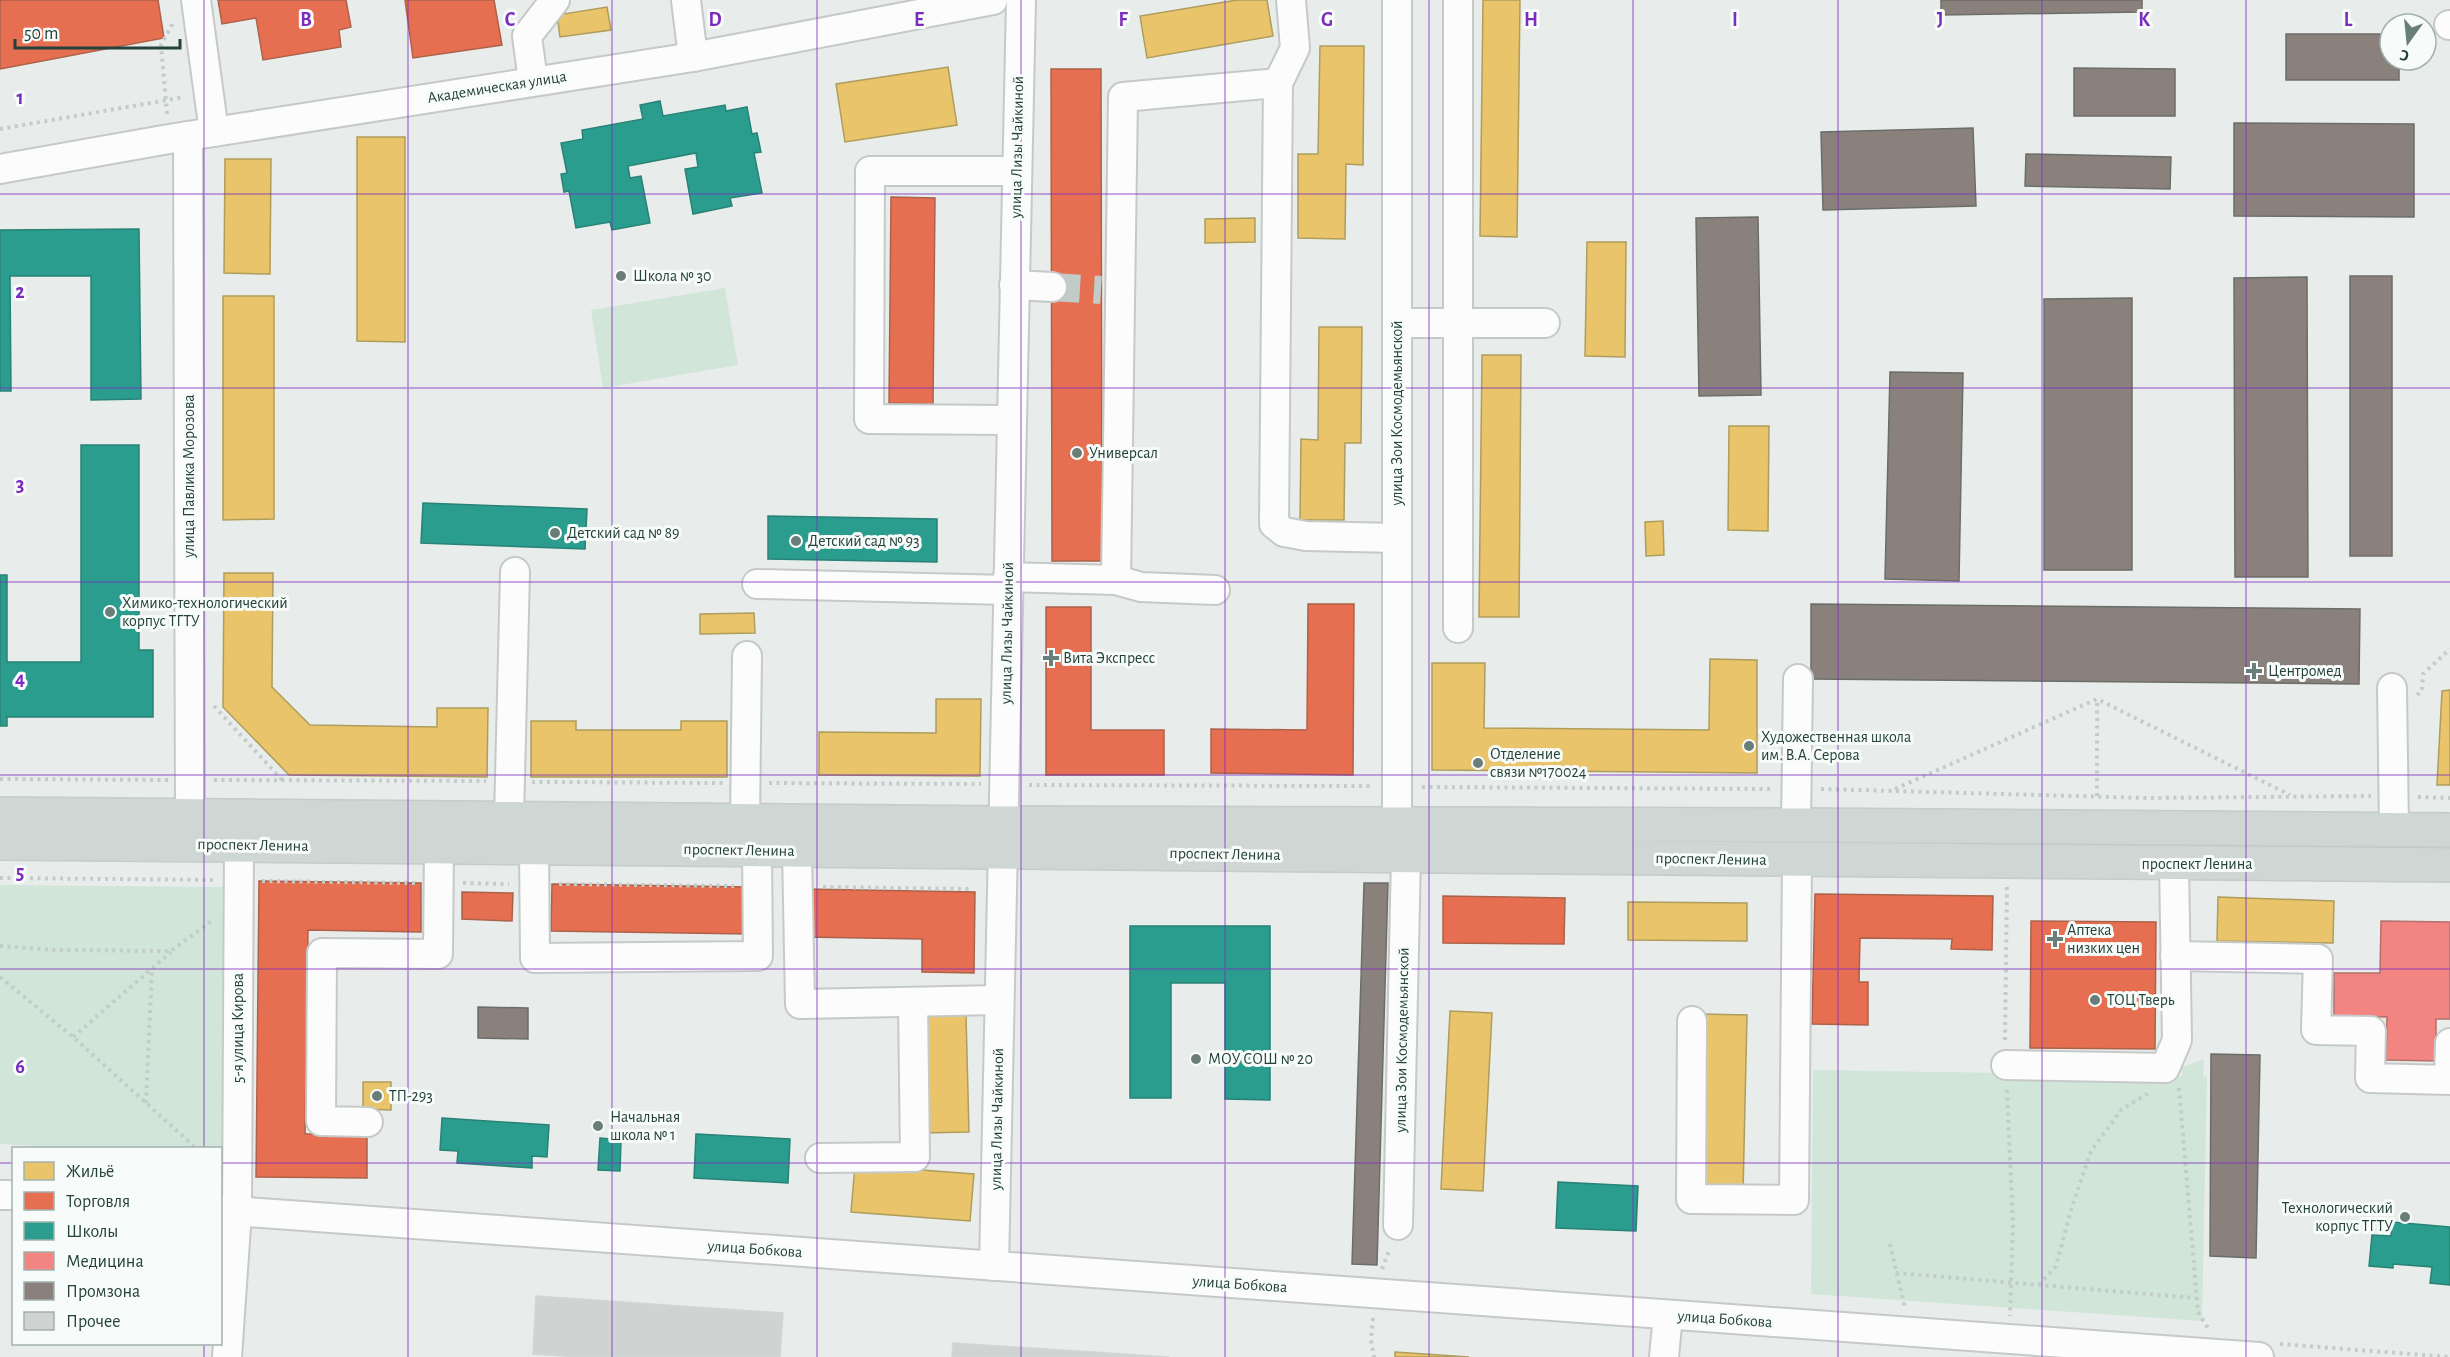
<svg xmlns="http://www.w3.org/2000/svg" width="2450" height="1357" font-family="'Alegreya Sans',sans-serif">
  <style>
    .green { fill: #d1e6d8 }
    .homes { fill: #e9c46a; stroke: #ae9d5c; stroke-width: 1.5 }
    .shops { fill: #e76f51; stroke: #ac624a; stroke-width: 1.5 }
    .schools { fill: #2a9d8f; stroke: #288276; stroke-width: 1.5 }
    .health { fill: #f28482; stroke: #b4706c; stroke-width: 1.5 }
    .industry { fill: #8a817c; stroke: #6b6e68; stroke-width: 1.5 }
    .building { fill: #cfd4d2; stroke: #d1d6d4; stroke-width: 1.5 }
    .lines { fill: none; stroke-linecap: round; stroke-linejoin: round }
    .minor-tunnel { stroke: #c1cbc8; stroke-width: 28; stroke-dasharray: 28 14; stroke-linecap: butt }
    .minor-casing { stroke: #c5cac8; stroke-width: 32 }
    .major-casing { stroke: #c3ccc9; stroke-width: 36 }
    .path { stroke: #c3ccca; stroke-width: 4; stroke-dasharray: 3 4.5; stroke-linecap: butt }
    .minor { stroke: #fcfcfc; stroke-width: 28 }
    .major { stroke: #cfd7d5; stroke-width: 33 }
    .grid { fill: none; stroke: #7b2cbf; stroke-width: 1.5; stroke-opacity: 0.55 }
    .poi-dot { fill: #697e78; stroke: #f7fbf9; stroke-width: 2 }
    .labels { text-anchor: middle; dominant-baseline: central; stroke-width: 6; stroke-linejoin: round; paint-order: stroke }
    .street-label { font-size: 16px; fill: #24423a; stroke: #f7fbf9 }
    .poi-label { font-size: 16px; fill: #24423a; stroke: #f7fbf9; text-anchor: start }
    .grid-label { font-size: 20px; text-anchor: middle; font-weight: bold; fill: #7b2cbf; stroke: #f7fbf9; stroke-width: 6; stroke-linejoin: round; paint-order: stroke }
  </style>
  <rect width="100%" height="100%" fill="#e8edeb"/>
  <g class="green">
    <polygon points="725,288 738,365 603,388 591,310"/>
    <polygon points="0,885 229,887 226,1185 221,1184 220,1148 66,1148 0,1144"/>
    <polygon points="2204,1059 2203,1076 2207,1077 2202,1321 1811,1294 1813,1070 2182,1076 2182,1067"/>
  </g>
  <g class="homes">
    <polygon points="1237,0 1267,0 1273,36 1147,58 1140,16"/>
    <polygon points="1483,0 1520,0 1517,237 1480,236"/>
    <polygon points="607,7 611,30 560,37 557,15"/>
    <polygon points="1320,46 1364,46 1363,165 1346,164 1345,239 1298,238 1298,154 1318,154"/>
    <polygon points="948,67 957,125 845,142 836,84"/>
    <polygon points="357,137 405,137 405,342 357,341"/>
    <polygon points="225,159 271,159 270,274 224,273"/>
    <polygon points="1255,218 1255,242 1205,243 1205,219"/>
    <polygon points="1587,242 1626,242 1625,357 1585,356"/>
    <polygon points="223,296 274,296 274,519 223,520"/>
    <polygon points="1319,327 1362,327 1361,443 1345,443 1344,520 1300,520 1301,439 1318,440"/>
    <polygon points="1482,355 1521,355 1519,617 1479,617"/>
    <polygon points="1729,426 1769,426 1768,531 1728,530"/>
    <polygon points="1663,521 1664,555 1646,556 1645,522"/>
    <polygon points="224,573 273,573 272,687 310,725 437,727 437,708 488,708 487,777 289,775 223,707"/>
    <polygon points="754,613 755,633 700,634 700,614"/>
    <polygon points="1710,659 1757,660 1757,773 1432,770 1432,663 1485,663 1484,728 1709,730"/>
    <polygon points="2450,690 2450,785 2437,785 2442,691"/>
    <polygon points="936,699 981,699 980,776 819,775 819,732 936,733"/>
    <polygon points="531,721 576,721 576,730 681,730 681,721 727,721 727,777 531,777"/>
    <polygon points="2218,897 2334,901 2333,943 2217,941"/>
    <polygon points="1628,902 1747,903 1747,941 1628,940"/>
    <polygon points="1450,1011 1492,1013 1483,1191 1441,1189"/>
    <polygon points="1701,1014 1747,1015 1743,1193 1697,1192"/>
    <polygon points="966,1015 969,1132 924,1133 921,1016"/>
    <polygon points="363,1082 391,1082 391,1110 363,1109"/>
    <polygon points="855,1165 974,1174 970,1221 851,1212"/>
    <polygon points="1395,1352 1469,1357 1395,1357"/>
  </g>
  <g class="shops">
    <polygon points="0,0 158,0 164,38 0,69"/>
    <polygon points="218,0 346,0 351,27 339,30 341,47 263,60 256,18 222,24"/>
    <polygon points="405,0 494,0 502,45 413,58"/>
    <polygon points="1051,69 1101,69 1102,561 1052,561"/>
    <polygon points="891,197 935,198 933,404 889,403"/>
    <polygon points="1308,604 1354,604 1353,775 1211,773 1211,729 1307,730"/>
    <polygon points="1046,607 1091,607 1091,730 1164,730 1164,775 1046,775"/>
    <polygon points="259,881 421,883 421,932 308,930 305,1134 367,1134 367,1178 256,1177"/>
    <polygon points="552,884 748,887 748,934 551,931"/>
    <polygon points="804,889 975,892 974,973 922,972 922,939 804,937"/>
    <polygon points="462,892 513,893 512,921 462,919"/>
    <polygon points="1815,894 1993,896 1992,950 1951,949 1952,939 1860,938 1859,982 1868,982 1868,1025 1812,1024"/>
    <polygon points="1443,896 1565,898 1564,944 1443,943"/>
    <polygon points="2031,921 2156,922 2155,1049 2030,1048"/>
  </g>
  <g class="schools">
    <polygon points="660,101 663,116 725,105 726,111 747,107 752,134 757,133 761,152 754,153 762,193 730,198 732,206 693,214 685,169 698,167 696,153 628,166 630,178 641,176 650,223 612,230 610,222 576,228 569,191 564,192 561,174 567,173 561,143 583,139 582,130 643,119 640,105"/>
    <polygon points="139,229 141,399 91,400 91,276 10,276 11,391 0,391 0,230"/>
    <polygon points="81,445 139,445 139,650 153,650 153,717 7,717 7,726 0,726 0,575 7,575 7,662 81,662"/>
    <polygon points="423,503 587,509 585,549 421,543"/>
    <polygon points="768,516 937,519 937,562 768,559"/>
    <polygon points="1130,926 1270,926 1270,1100 1225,1099 1225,983 1171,983 1171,1098 1130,1098"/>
    <polygon points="442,1118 549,1125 547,1157 532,1156 532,1168 457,1163 458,1151 440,1150"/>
    <polygon points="696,1134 790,1139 788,1183 694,1178"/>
    <polygon points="600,1138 621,1140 620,1171 598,1170"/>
    <polygon points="1558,1182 1638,1186 1636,1231 1556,1228"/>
    <polygon points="2392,1222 2450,1227 2450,1285 2430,1283 2432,1267 2393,1264 2393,1268 2369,1266 2372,1235 2391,1236"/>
  </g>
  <polygon class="health" points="2381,921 2450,922 2450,1019 2436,1019 2436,1061 2386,1060 2387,1017 2334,1016 2334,973 2380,973"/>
  <g class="industry">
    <polygon points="1941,0 2142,0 2142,12 1941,15"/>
    <polygon points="2286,34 2390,34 2390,60 2399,60 2399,80 2286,80"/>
    <polygon points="2074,68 2175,69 2175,116 2074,116"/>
    <polygon points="2234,123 2414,124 2414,217 2234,216"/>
    <polygon points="1973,128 1976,206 1823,210 1821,132"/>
    <polygon points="2026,154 2171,157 2170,189 2025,186"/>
    <polygon points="1758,217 1761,395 1699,396 1696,218"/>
    <rect x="2350" y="276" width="42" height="280"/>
    <polygon points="2307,277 2308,577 2235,577 2234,278"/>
    <polygon points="2132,298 2132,570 2044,570 2044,299"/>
    <polygon points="1890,372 1963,373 1959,581 1885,579"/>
    <polygon points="1811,604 2360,609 2359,684 1811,679"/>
    <polygon points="1364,883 1388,883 1377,1265 1352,1264"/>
    <polygon points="478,1007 528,1008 528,1039 478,1038"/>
    <polygon points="2211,1054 2260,1055 2256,1258 2210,1256"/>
  </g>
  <g class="building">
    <polygon points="536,1296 783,1313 780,1357 580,1357 533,1354"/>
    <polygon points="953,1343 1169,1357 952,1357"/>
  </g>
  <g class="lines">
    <polyline class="minor-tunnel" points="1052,287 1101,290"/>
    <defs>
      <g id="minor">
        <polyline points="196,0 214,132"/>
        <polyline points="686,0 693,57"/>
        <polyline points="1291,0 1295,48 1278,83 1274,524 1284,532 1306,536 1397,538"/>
        <polyline points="2449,25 2450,25"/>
        <polyline points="533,81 527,36 555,0"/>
        <polyline points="188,136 190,815"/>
        <polyline points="0,169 169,139 693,57 993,0"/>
        <polyline points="1014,285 1052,287"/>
        <polyline points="1397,323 1545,323"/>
        <polyline points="1011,420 869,419 870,171 1016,171"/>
        <polyline points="1008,577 1116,580 1123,97 1278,83"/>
        <polyline points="1116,580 1141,587 1215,590"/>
        <polyline points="757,584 1008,590"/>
        <polyline points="1458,628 1458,0"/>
        <polyline points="2392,688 2394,829"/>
        <polyline points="509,818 515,572"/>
        <polyline points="745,820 747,656"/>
        <polyline points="1796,825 1798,679"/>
        <polyline points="1397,826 1397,0"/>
        <polyline points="534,848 535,958 758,956 757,850"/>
        <polyline points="797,850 800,1004 999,1000"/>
        <polyline points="2175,956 2318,959 2316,1030 2371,1031 2370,1078 2449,1080 2450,1043"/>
        <polyline points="1692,1021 1691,1199 1794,1200 1797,860"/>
        <polyline points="2006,1065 2165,1068 2177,1040 2174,864"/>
        <polyline points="368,1122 321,1121 322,953 438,954 439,847"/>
        <polyline points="820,1158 915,1157 913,1002"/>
        <polyline points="0,1195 14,1195"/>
        <polyline points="220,1210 2259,1357"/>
        <polyline points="1398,1225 1406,856"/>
        <polyline points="994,1266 1021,0"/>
        <polyline points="227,1357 237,1212 239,845"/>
        <polyline points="1664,1357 1668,1315"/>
      </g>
      <g id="major">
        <polyline points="0,814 1003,823 1796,825 2450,830"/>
        <polyline points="0,843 2450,865"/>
      </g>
    </defs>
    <use href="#minor" class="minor-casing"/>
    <use href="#major" class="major-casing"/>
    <g class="path">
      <polyline points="167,114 161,45 173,23"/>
      <polyline points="0,129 185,97"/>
      <polyline points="2417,695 2422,691 2423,674 2450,649"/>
      <polyline points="214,706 282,780"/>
      <polyline points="0,779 168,780"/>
      <polyline points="214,780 486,781"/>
      <polyline points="532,782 723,783"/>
      <polyline points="769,783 981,784"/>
      <polyline points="1029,785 1372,786"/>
      <polyline points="1422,787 1771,789"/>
      <polyline points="1821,789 2148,798 2371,796"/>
      <polyline points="1895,789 2097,699 2290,795"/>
      <polyline points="2097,796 2097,699"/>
      <polyline points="2418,797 2450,798"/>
      <polyline points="0,878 215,880"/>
      <polyline points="262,881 416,883"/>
      <polyline points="463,883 509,884"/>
      <polyline points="559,884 734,886"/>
      <polyline points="823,887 971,889"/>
      <polyline points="0,946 53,950 171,951 213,920"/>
      <polyline points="0,977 73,1037 196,1148"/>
      <polyline points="73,1037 171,952"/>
      <polyline points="2005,1040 2007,886"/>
      <polyline points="2179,1088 2198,1312 2208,1328"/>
      <polyline points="2007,1090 2013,1225 2010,1316"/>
      <polyline points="146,1103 152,968"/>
      <polyline points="1890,1244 1905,1308"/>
      <polyline points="1382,1269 1390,1248"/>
      <polyline points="1896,1273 2196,1298"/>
      <polyline points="2039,1285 2056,1266 2071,1210 2091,1151 2122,1109 2149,1093"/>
      <polyline points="1373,1318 1371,1340 1374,1357"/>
      <polyline points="2280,1344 2450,1357"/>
    </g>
    <use href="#minor" class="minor"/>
    <use href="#major" class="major"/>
  </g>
  <path class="grid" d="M204 0V1148M408 0V1357M612 0V1357M817 0V1357M1021 0V1357M1225 0V1357M1429 0V1357M1633 0V1357M1838 0V1357M2042 0V1357M2246 0V1357M0 194H2450M0 388H2450M0 582H2450M0 775H2450M0 969H2450M0 1163H14M220 1163H2450M204 1344V1357"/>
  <g class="poi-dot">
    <circle cx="621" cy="276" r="6"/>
    <circle cx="1077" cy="453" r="6"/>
    <circle cx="555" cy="533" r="6"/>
    <circle cx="796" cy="541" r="6"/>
    <circle cx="110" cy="612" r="6"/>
    <path d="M1048 649h6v6h6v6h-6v6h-6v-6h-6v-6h6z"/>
    <path d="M2251 662h6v6h6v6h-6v6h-6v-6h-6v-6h6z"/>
    <circle cx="1749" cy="746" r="6"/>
    <circle cx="1478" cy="763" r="6"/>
    <path d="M2052 930h6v6h6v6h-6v6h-6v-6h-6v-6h6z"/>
    <circle cx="2095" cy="1000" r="6"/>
    <circle cx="1196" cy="1059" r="6"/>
    <circle cx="377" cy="1096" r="6"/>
    <circle cx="598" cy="1126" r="6"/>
    <circle cx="2405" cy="1217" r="6"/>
  </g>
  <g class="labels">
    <g class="street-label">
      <text transform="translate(497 87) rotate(-9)">Академическая улица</text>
      <text transform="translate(1017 147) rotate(-89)">улица Лизы Чайкиной</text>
      <text transform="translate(1397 413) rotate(-90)">улица Зои Космодемьянской</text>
      <text transform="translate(189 476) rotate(-90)">улица Павлика Морозова</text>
      <text transform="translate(1007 633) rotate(-89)">улица Лизы Чайкиной</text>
      <text transform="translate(253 845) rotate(1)">проспект Ленина</text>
      <text transform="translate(739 850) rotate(1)">проспект Ленина</text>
      <text transform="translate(1225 854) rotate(1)">проспект Ленина</text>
      <text transform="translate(1711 859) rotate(1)">проспект Ленина</text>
      <text x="2197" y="864">проспект Ленина</text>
      <text transform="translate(238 1028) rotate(-90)">5-я улица Кирова</text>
      <text transform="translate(1402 1040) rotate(-89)">улица Зои Космодемьянской</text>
      <text transform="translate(997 1119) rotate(-89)">улица Лизы Чайкиной</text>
      <text transform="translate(755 1249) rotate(4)">улица Бобкова</text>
      <text transform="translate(1240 1284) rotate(4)">улица Бобкова</text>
      <text transform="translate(1725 1319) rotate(4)">улица Бобкова</text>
    </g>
    <g class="poi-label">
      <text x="633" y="276">Школа № 30</text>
      <text x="1089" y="453">Универсал</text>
      <text x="567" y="533">Детский сад № 89</text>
      <text x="808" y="541">Детский сад № 93</text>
      <text x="122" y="603">Химико-технологический<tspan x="122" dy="18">корпус ТГТУ</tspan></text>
      <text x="1063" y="658">Вита Экспресс</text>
      <text x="2268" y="671">Центромед</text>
      <text x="1761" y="737">Художественная школа<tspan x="1761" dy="18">им. В.А. Серова</tspan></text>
      <text x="1490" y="754">Отделение<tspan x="1490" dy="18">связи №170024</tspan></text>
      <text x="2067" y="930">Аптека<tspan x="2067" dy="18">низких цен</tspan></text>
      <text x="2107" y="1000">ТОЦ Тверь</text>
      <text x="1208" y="1059">МОУ СОШ № 20</text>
      <text x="389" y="1096">ТП-293</text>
      <text x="610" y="1117">Начальная<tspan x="610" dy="18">школа № 1</tspan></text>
      <text x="2393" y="1208" text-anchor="end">Технологический<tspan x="2393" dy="18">корпус ТГТУ</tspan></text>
    </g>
  </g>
  <g class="grid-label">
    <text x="306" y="26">B</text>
    <text x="510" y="26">C</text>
    <text x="715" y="26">D</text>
    <text x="919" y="26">E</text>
    <text x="1123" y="26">F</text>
    <text x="1327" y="26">G</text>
    <text x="1531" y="26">H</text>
    <text x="1735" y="26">I</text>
    <text x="1940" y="26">J</text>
    <text x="2144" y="26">K</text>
    <text x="2348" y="26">L</text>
    <text x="20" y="104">1</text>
    <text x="20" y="298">2</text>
    <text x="20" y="491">3</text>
    <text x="20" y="685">4</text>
    <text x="20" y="879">5</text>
    <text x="20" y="1073">6</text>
  </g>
  <rect x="12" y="1147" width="210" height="198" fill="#f7fbf9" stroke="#a3b1ad" stroke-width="1.5"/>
  <rect x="24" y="1162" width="30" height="18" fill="#e9c46a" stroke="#a3b1ad" stroke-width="1.5"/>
  <text x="66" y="1177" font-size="18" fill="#24423a">Жильё</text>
  <rect x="24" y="1192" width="30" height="18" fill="#e76f51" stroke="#a3b1ad" stroke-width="1.5"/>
  <text x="66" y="1207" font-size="18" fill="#24423a">Торговля</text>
  <rect x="24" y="1222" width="30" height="18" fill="#2a9d8f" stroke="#a3b1ad" stroke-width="1.5"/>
  <text x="66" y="1237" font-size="18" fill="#24423a">Школы</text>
  <rect x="24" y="1252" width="30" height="18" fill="#f28482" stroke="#a3b1ad" stroke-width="1.5"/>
  <text x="66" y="1267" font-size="18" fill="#24423a">Медицина</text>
  <rect x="24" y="1282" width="30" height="18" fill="#8a817c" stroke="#a3b1ad" stroke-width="1.5"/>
  <text x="66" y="1297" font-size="18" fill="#24423a">Промзона</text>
  <rect x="24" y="1312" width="30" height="18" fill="#cfd4d2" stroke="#a3b1ad" stroke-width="1.5"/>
  <text x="66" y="1327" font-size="18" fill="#24423a">Прочее</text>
  <g transform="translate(2408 42) rotate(195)"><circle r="28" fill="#f7fbf9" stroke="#a3b1ad" stroke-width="1.5"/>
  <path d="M0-4.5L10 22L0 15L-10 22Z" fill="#697e78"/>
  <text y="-9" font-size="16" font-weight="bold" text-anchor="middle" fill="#24423a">С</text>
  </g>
  <path d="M15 39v9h165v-9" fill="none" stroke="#24423a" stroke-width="3"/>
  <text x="24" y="39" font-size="18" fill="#24423a" stroke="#f7fbf9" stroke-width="4.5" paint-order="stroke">50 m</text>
</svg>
